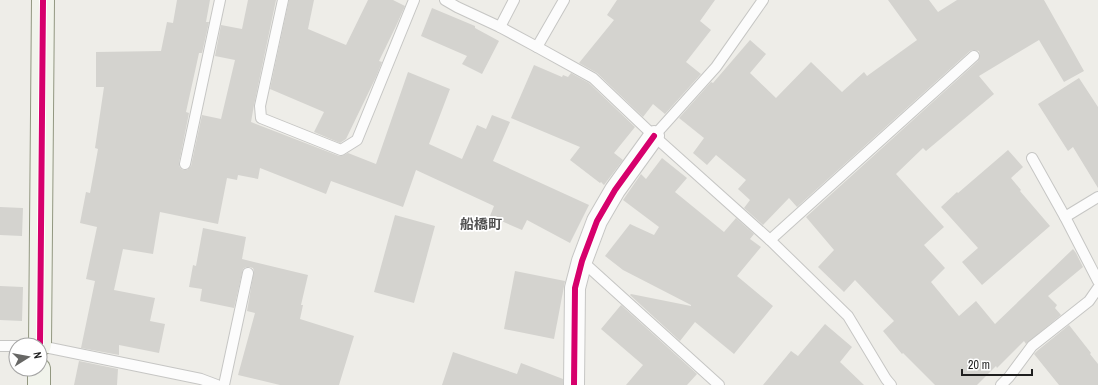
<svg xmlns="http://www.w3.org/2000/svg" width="1098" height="385" font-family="'Archivo Narrow','Noto Sans JP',sans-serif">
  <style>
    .building { fill: #d4d3cf }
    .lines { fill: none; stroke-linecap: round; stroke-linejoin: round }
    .lane-casing { stroke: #c6c6c4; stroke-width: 12 }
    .street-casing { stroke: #c6c6c4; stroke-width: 22 }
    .secondary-casing { stroke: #929780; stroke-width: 24 }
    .lane { stroke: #fcfcfc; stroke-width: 10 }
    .street { stroke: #fcfcfc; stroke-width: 20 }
    .secondary { stroke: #f1f3eb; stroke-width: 22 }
    .cycleway-casing { stroke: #fff; stroke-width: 8 }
    .cycleway { stroke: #d6006c; stroke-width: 6 }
    .labels { text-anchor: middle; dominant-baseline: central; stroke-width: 3.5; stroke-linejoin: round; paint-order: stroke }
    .neighbourhood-label { font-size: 14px; font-weight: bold; fill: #525252; stroke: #fff }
  </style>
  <rect width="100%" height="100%" fill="#eeede8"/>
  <g class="building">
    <polygon points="177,0 210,0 206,22 209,22 202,53 199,53 186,112 189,113 179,163 179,166 181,169 184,170 187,170 191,166 202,115 221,119 235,60 215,56 221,25 242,29 248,0 276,0 254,105 251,122 339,156 342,156 348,153 376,164 408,72 450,89 429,144 462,159 477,125 486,129 492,115 510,122 493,161 589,205 570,243 527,220 522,230 490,216 494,206 416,170 403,207 331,181 326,194 260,168 258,179 238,175 237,180 227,178 218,224 160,212 153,254 123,249 114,290 155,298 150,321 165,324 159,353 119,345 119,355 81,348 95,281 86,279 97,227 80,223 86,192 90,193 98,149 95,148 104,87 96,87 96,52 161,51 167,22 173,23"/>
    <polygon points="289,0 314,0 308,29 346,45 368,0 393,0 405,6 396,26 379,61 382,62 376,77 346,139 340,143 314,132 324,112 270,89"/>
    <polygon points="617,0 715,0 700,21 711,30 686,62 701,74 665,114 653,104 643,117 597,73 579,63 614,20 607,15"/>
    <polygon points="888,0 929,0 938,12 957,0 1044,0 1084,71 1064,82 1039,40 979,76 994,94 926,151 923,148 896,174 944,227 924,245 945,268 931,282 959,316 976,301 995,324 1073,249 1076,253 1083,267 1048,296 1057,305 1055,308 1061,315 1026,344 1024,341 997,368 996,366 977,385 935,385 903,353 902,354 883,331 894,321 855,280 844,292 818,267 834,250 806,217 978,61 980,55 979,51 973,50 970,51 797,207 789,198 763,225 744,208 750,200 738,189 746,180 716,155 707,165 693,153 704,138 679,118 711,82 713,83 750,40 766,54 750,73 776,98 811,62 842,92 864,72 867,76 917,40"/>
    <polygon points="432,8 475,26 475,28 499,41 482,74 462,64 467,56 421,36"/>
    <polygon points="534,65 562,77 563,75 568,77 571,73 589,83 635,127 614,153 623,160 604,185 601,182 600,183 570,160 580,147 511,118"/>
    <polygon points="1079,78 1098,107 1098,188 1073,147 1068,151 1038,104"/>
    <polygon points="1008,150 1023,167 1011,178 1021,190 1020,191 1050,226 982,285 962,262 978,248 941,207 957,192 958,193"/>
    <polygon points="662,158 687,178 675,192 724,232 736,218 754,234 750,239 761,247 737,276 773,306 734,354 695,322 680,341 630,295 631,294 691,306 691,305 623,270 605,256 630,224 654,235 659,227 623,200 641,174 646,179"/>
    <polygon points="0,207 23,208 22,236 0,235"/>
    <polygon points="395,215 435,226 414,303 374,292"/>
    <polygon points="203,228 246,237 242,259 308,275 301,305 303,305 300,319 354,336 339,385 280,385 238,375 255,313 247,311 254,271 253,268 249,267 246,267 243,269 234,308 200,301 202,289 189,287 193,265 196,266"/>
    <polygon points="515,271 565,281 554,339 504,329"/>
    <polygon points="0,286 23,287 22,321 0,320"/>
    <polygon points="621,305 697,374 687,385 626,385 643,365 601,329"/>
    <polygon points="825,324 852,347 840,362 864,385 763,385 791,351 798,356"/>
    <polygon points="1069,325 1091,353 1090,354 1098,364 1098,385 1059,385 1034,354 1037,351"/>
    <polygon points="453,352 517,374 521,363 563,379 563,385 442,385"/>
    <polygon points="79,361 118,369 117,385 74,385"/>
  </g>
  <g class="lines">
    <defs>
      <g id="lane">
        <polyline points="283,0 260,106 261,118 341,150 357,140 414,0"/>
        <polyline points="445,0 457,7 500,27 537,47 593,78 654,136 770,240 848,316 886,379 891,385"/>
        <polyline points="500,27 514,0"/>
        <polyline points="537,47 564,0"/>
        <polyline points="654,136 716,67 763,0"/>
        <polyline points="1032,158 1065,217 1098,281"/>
        <polyline points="185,164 220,0"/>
        <polyline points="1065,217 1098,197"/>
        <polyline points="770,240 974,56"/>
        <polyline points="582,261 719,385"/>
        <polyline points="0,346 16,346"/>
        <polyline points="40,346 201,379 217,385"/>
        <polyline points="224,385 248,273"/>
        <polyline points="1001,385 1009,377 1032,346 1089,301 1098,288"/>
      </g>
      <polyline id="street" points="574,385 575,288 582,261 597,221 615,190 654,136"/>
      <g id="secondary">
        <polyline points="40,345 43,0"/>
        <polyline points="39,385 39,369"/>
      </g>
    </defs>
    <use href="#lane" class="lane-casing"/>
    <use href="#street" class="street-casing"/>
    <use href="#secondary" class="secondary-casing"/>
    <use href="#lane" class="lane"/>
    <use href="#street" class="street"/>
    <use href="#secondary" class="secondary"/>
    <defs>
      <g id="cycleway">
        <polyline points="40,345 43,0"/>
        <polyline points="574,385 575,288 582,261 597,221 615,190 654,136"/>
      </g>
    </defs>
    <use href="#cycleway" class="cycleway-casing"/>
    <use href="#cycleway" class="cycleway"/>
  </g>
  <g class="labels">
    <g class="neighbourhood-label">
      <text x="481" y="224">船橋町</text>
    </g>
  </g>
  <g transform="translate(28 357) rotate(79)"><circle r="19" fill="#ffffff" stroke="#a5a5a5"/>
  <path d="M0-3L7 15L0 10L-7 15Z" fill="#676765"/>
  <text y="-6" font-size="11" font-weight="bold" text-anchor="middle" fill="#1f1f1f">N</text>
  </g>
  <path d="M962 369v6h70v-6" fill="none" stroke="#1f1f1f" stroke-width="2"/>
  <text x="968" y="369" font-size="12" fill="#1f1f1f" stroke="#ffffff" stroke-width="3" paint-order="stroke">20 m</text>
</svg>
